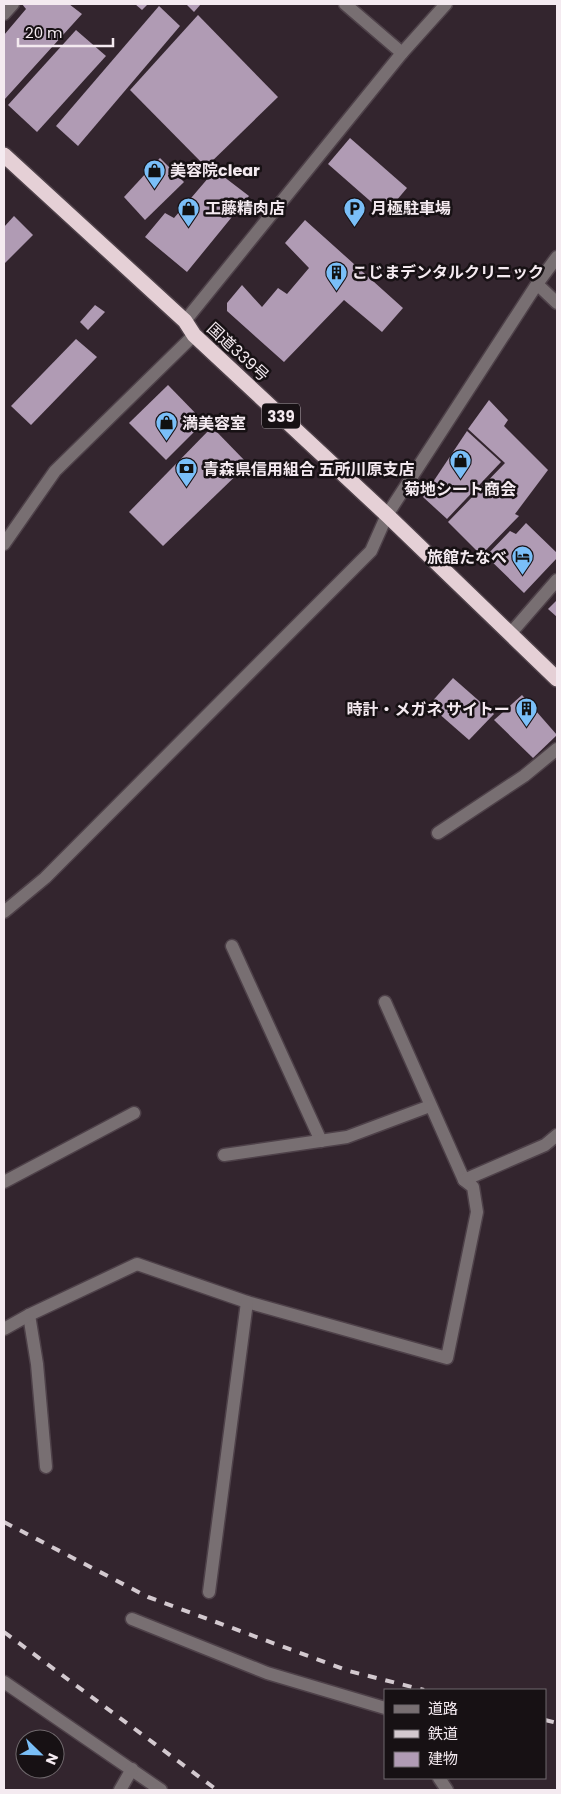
<svg xmlns="http://www.w3.org/2000/svg" width="561" height="1794" font-family="Poppins,'Noto Sans JP',sans-serif">
  <style>
    .building { fill: #b09bb4 }
    .lines { fill: none; stroke-linecap: round; stroke-linejoin: round }
    .minor-casing { stroke: #4e4149; stroke-width: 15 }
    .highway-casing { stroke: #4e4149; stroke-width: 18 }
    .minor { stroke: #786f72; stroke-width: 12 }
    .highway { stroke: #e5d0d6; stroke-width: 15 }
    .rail { stroke: #d3c9cf; stroke-width: 4; stroke-dasharray: 9 9; stroke-linecap: butt }
    .labels { text-anchor: middle; dominant-baseline: central; stroke-width: 5; stroke-linejoin: round; paint-order: stroke }
    .shield { fill: #171114; stroke: #b2a9ae; stroke-width: 1 }
    .shield-label { font-size: 15px; font-weight: bold; fill: #f4eaf0 }
    .poi-label { font-size: 16px; font-weight: bold; fill: #f4eaf0; stroke: #171114; text-anchor: start }
    .street-label { font-size: 16px; fill: #f4eaf0; stroke: #171114 }
  </style>
  <rect width="100%" height="100%" fill="#33252e"/>
  <g class="building">
    <polygon points="22,4 69,4 82,14 4,100 4,35 26,9"/>
    <polygon points="135,4 148,4 142,10"/>
    <polygon points="186,4 201,4 194,12"/>
    <polygon points="159,6 180,26 78,146 56,126"/>
    <polygon points="198,15 278,97 206,167 130,90"/>
    <polygon points="76,30 106,56 37,132 8,105"/>
    <polygon points="350,138 407,188 385,214 328,164"/>
    <polygon points="160,158 184,182 145,220 124,197"/>
    <polygon points="215,170 249,196 187,272 145,237 165,213 174,218"/>
    <polygon points="14,216 33,235 4,264 4,227"/>
    <polygon points="305,220 403,308 382,332 344,300 284,362 227,311 227,303 242,285 262,307 278,288 287,294 309,268 285,243"/>
    <polygon points="95,305 105,312 88,330 80,322"/>
    <polygon points="76,339 97,357 31,425 11,406"/>
    <polygon points="168,385 204,422 166,460 129,423"/>
    <polygon points="489,400 508,420 504,426 548,470 515,514 519,516 481,555 448,522 505,463 468,429"/>
    <polygon points="212,427 248,464 163,546 129,512"/>
    <polygon points="467,431 501,462 447,519 423,497"/>
    <polygon points="526,523 557,553 557,558 524,593 486,556 510,531 516,534"/>
    <polygon points="557,600 557,617 548,609"/>
    <polygon points="453,678 494,714 469,740 429,705"/>
    <polygon points="522,695 557,735 533,758 494,720"/>
  </g>
  <g class="lines">
    <defs>
      <g id="minor">
        <polyline points="345,4 402,53"/>
        <polyline points="4,14 13,4"/>
        <polyline points="537,284 557,303"/>
        <polyline points="185,321 402,53 446,4"/>
        <polyline points="4,544 55,471 194,335"/>
        <polyline points="510,634 557,580"/>
        <polyline points="438,833 524,776 557,749"/>
        <polyline points="4,912 45,878 371,551 387,515 537,284 557,257"/>
        <polyline points="232,946 321,1141"/>
        <polyline points="385,1002 464,1180"/>
        <polyline points="224,1155 347,1137 430,1106"/>
        <polyline points="4,1182 134,1113"/>
        <polyline points="29,1315 37,1364 46,1467"/>
        <polyline points="4,1329 29,1315 137,1264 247,1302 447,1358 477,1212 473,1187 464,1180 545,1145 557,1135"/>
        <polyline points="209,1592 247,1302"/>
        <polyline points="132,1619 267,1673 385,1708"/>
        <polyline points="4,1682 161,1790"/>
        <polyline points="439,1778 447,1790"/>
        <polyline points="120,1790 132,1769"/>
      </g>
      <polyline id="highway" points="4,155 185,321 194,335 387,515 557,679"/>
    </defs>
    <use href="#minor" class="minor-casing"/>
    <use href="#highway" class="highway-casing"/>
    <use href="#minor" class="minor"/>
    <use href="#highway" class="highway"/>
    <g class="rail">
      <polyline points="4,1522 148,1597 349,1671 424,1690"/>
      <polyline points="4,1632 217,1790"/>
      <polyline points="545,1720 557,1723"/>
    </g>
  </g>
  <defs>
    <symbol id="shop-pin" viewBox="-11 -11 22 30"><path d="M0 17L-7.5 6A9.5 9.5 0 1 1 7.5 6Z" fill="#7abff8" stroke="#171114"/><path d="M-5-2.5h2.3a2.7 3.5 0 0 1 5.4 0H5L5.5 6h-11ZM-1.5-2.5h3a1.5 2.3 0 0 0-3 0Z" fill="#111"/></symbol>
    <symbol id="parking-pin" viewBox="-11 -11 22 30"><path d="M0 17L-7.5 6A9.5 9.5 0 1 1 7.5 6Z" fill="#7abff8" stroke="#171114"/><path d="M-3.5-5.5H1a3.5 3.5 0 0 1 0 7H-1V5.5H-3.5ZM-1-3.4V-.6H.8a1.4 1.4 0 0 0 0-2.8Z" fill="#111"/></symbol>
    <symbol id="building-pin" viewBox="-11 -11 22 30"><path d="M0 17L-7.5 6A9.5 9.5 0 1 1 7.5 6Z" fill="#7abff8" stroke="#171114"/><path d="M-4-6H4V6H1V3H-1V6H-4ZM-2.5-4.3h1.7v1.8h-1.7ZM.8-4.3h1.7v1.8H.8ZM-2.5-1h1.7V.8h-1.7ZM.8-1h1.7V.8H.8Z" fill="#111"/></symbol>
    <symbol id="bank-pin" viewBox="-11 -11 22 30"><path d="M0 17L-7.5 6A9.5 9.5 0 1 1 7.5 6Z" fill="#7abff8" stroke="#171114"/><path d="M-6-4H6V4H-6ZM0-2.3a2.3 2.3 0 1 0 0 4.6a2.3 2.3 0 1 0 0-4.6Z" fill="#111"/></symbol>
    <symbol id="hotel-pin" viewBox="-11 -11 22 30"><path d="M0 17L-7.5 6A9.5 9.5 0 1 1 7.5 6Z" fill="#7abff8" stroke="#171114"/><path d="M-6-4.5h1.5V1H6V5H4.5V3h-9V5H-6ZM-4 0a1.8 1.8 0 1 1 3.6 0ZM.5 0V-2.5h3Q6-2.5 6 0Z" fill="#111"/></symbol>
  </defs>
  <g fill-rule="evenodd">
    <use href="#shop-pin" x="142" y="158" width="25" height="34"/>
    <use href="#shop-pin" x="176" y="196" width="25" height="34"/>
    <use href="#parking-pin" x="342" y="196" width="25" height="34"/>
    <use href="#building-pin" x="324" y="260" width="25" height="34"/>
    <use href="#shop-pin" x="154" y="410" width="25" height="34"/>
    <use href="#shop-pin" x="448" y="448" width="25" height="34"/>
    <use href="#bank-pin" x="174" y="456" width="25" height="34"/>
    <use href="#hotel-pin" x="510" y="544" width="25" height="34"/>
    <use href="#building-pin" x="514" y="696" width="25" height="34"/>
  </g>
  <g class="labels">
    <rect class="shield" x="262" y="403.5" width="38" height="25" rx="4"/>
    <g class="shield-label">
      <text x="281" y="416">339</text>
    </g>
    <g class="poi-label">
      <text x="170" y="170">美容院clear</text>
      <text x="205" y="208">工藤精肉店</text>
      <text x="371" y="208">月極駐車場</text>
      <text x="352" y="272">こじまデンタルクリニック</text>
      <text x="182" y="423">満美容室</text>
      <text x="203" y="469">青森県信用組合 五所川原支店</text>
      <text x="460" y="489" text-anchor="middle">菊地シート商会</text>
      <text x="507" y="557" text-anchor="end">旅館たなべ</text>
      <text x="510" y="709" text-anchor="end">時計・メガネ サイトー</text>
    </g>
    <g class="street-label">
      <text transform="translate(238 352) rotate(43)">国道339号</text>
    </g>
  </g>
  <rect width="561" height="1794" fill="none" stroke="#f4eaf0" stroke-width="10"/>
  <rect x="384" y="1689" width="162" height="90" fill="#171114" stroke="#6f686c"/>
  <rect x="394" y="1705" width="25" height="8" fill="#786f72" stroke="#6f686c"/>
  <text x="428" y="1714" font-size="15" fill="#f4eaf0">道路</text>
  <rect x="394" y="1730" width="25" height="8" fill="#d3c9cf" stroke="#6f686c"/>
  <text x="428" y="1739" font-size="15" fill="#f4eaf0">鉄道</text>
  <rect x="394" y="1752" width="25" height="15" fill="#b09bb4" stroke="#6f686c"/>
  <text x="428" y="1764" font-size="15" fill="#f4eaf0">建物</text>
  <g transform="translate(40 1754) rotate(113)"><circle r="24" fill="#171114" stroke="#6f686c"/>
  <path d="M0-4L9 19L0 12L-9 19Z" fill="#7abff8"/>
  <text y="-8" font-size="14" font-weight="bold" text-anchor="middle" fill="#f4eaf0">N</text>
  </g>
  <path d="M18 38v8h95v-8" fill="none" stroke="#f4eaf0" stroke-width="2.5"/>
  <text x="25" y="38" font-size="15" fill="#f4eaf0" stroke="#171114" stroke-width="4" paint-order="stroke">20 m</text>
</svg>
